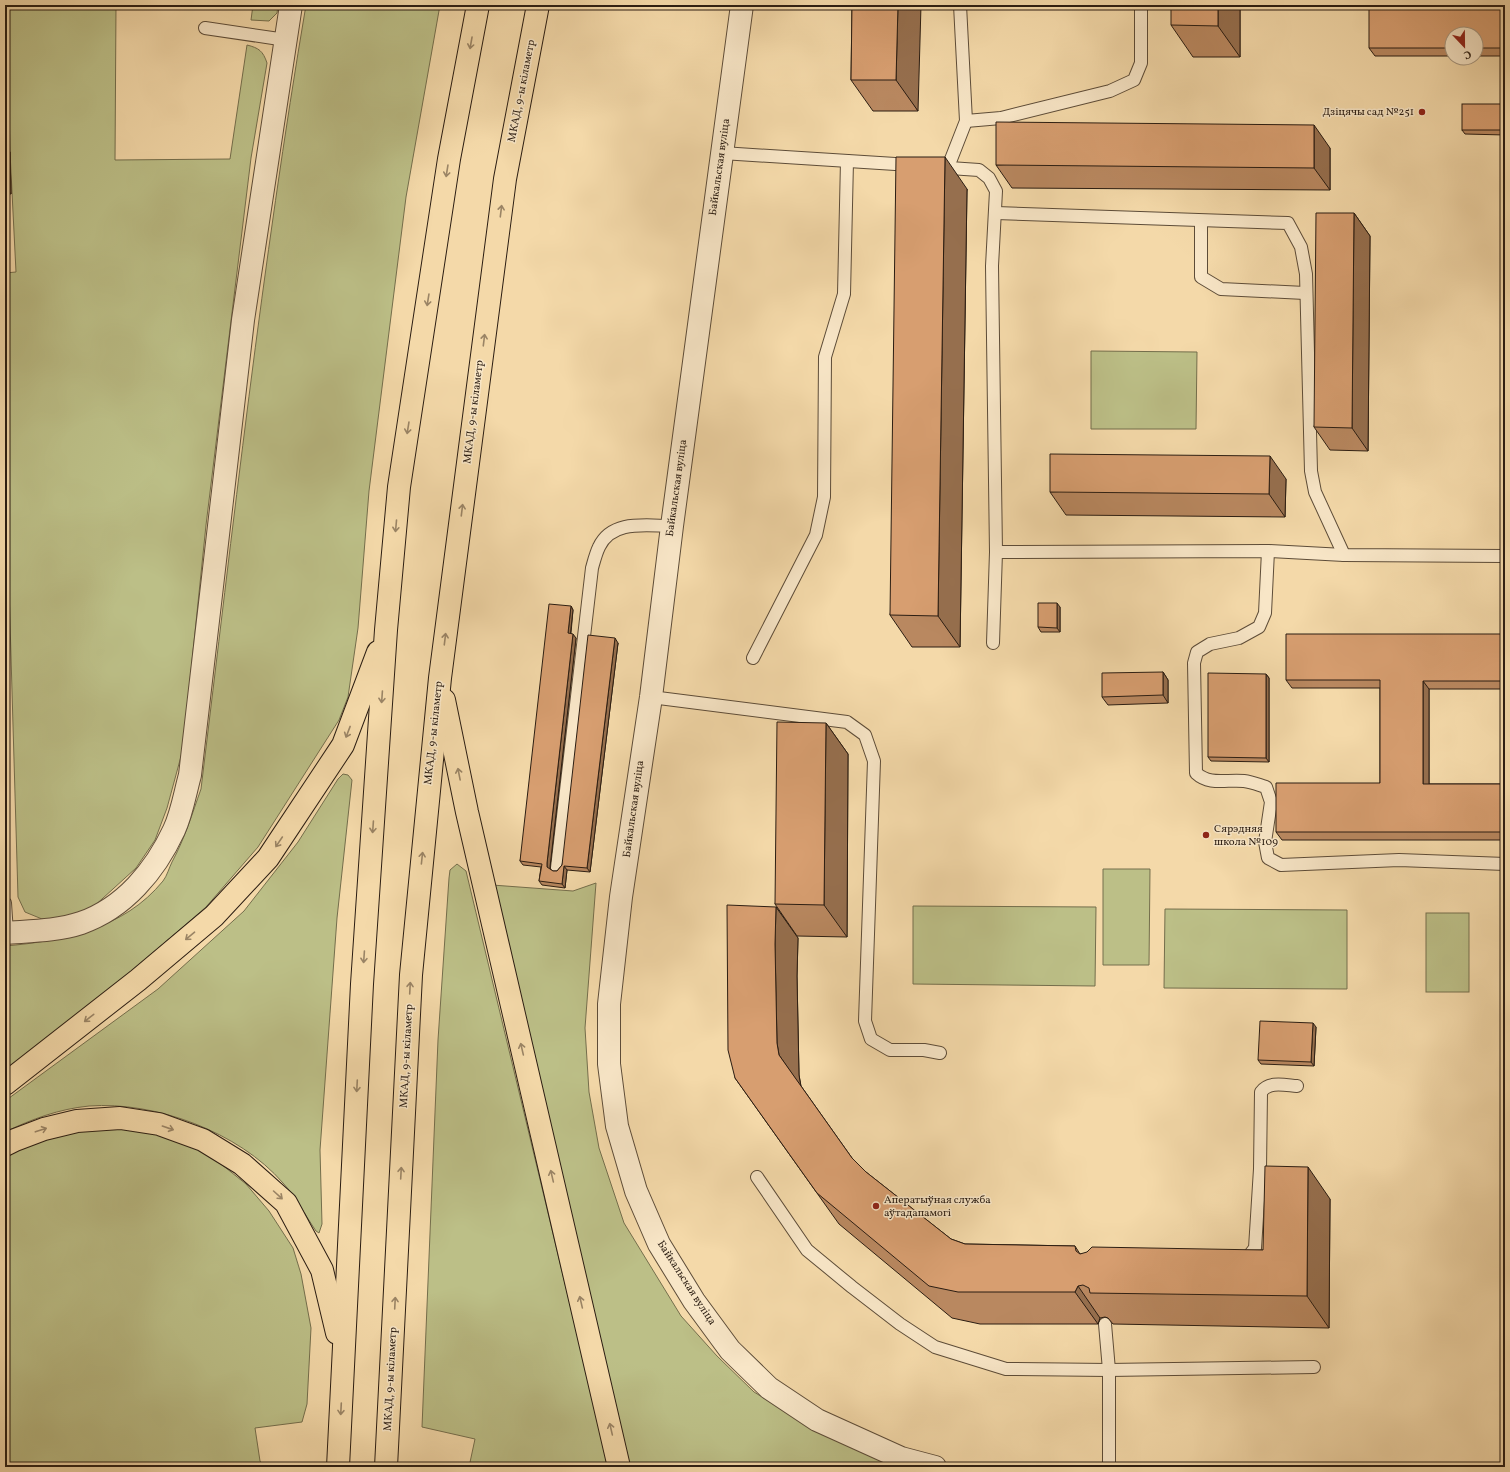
<svg xmlns="http://www.w3.org/2000/svg" width="1510" height="1472" font-family="Vollkorn,serif">
  <style>
    .green { fill: #bcbf87; stroke: #746e4c }
    .lines { fill: none; stroke-linecap: round; stroke-linejoin: round }
    .service-casing { stroke: #5d4c38; stroke-width: 14 }
    .minor-casing { stroke: #5d4c38; stroke-width: 24 }
    .trunk-casing { stroke: #2b1d12; stroke-width: 24 }
    .service { stroke: #f8e6c7; stroke-width: 12 }
    .minor { stroke: #f8e6c7; stroke-width: 22 }
    .trunk { stroke: #f4d9a9; stroke-width: 22 }
    .wall { fill: #b98860; stroke: #2b1d12 }
    .shaded-wall { fill: #966f4e; stroke: #2b1d12 }
    .building { fill: #d79e70; stroke: #2b1d12 }
    .oneway { stroke: #9a8465 }
    .poi-dot { fill: #8f2418; stroke: #f8e6c7; stroke-width: 1.5 }
    .labels { text-anchor: middle; dominant-baseline: central; stroke-width: 3; stroke-linejoin: round; paint-order: stroke }
    .street-label { font-size: 11px; fill: #2b1d12; stroke: #f8e6c7 }
    .poi-label { font-size: 11px; fill: #2b1d12; stroke: #f8e6c7; text-anchor: start }
  </style>
  <rect width="100%" height="100%" fill="#f4d9a9"/>
  <filter id="stains"><feTurbulence type="fractalNoise" baseFrequency=".005" numOctaves="4"/><feColorMatrix values="0 0 0 0 .2 0 0 0 0 .09 0 0 0 0 .02 0 0 0 .5 -.17"/></filter>
  <radialGradient id="worn" r=".72"><stop offset=".6" stop-color="#630" stop-opacity="0"/><stop offset="1" stop-color="#630" stop-opacity=".3"/></radialGradient>
  <g class="green">
    <path d="M5 5H116L115 160 230 159 247 45C259 48 263 51 267 63L251 158 206 525 183 749 167 808 155 840 136 868 91 909 62 919H42L25 912 18 897 5 449V273L16 272 10 152 8 64 5 63Z"/>
    <polygon points="253,5 278,5 277,13 269,21 251,20"/>
    <path d="M306 5H440L406 197 369 491 358 628 348 697 339 720 258 847 206 907 133 970 5 1070V946C63 941 124 929 163 881 167 876 169 868 172 862 185 838 192 814 201 789 233 527 262 265 306 5Z"/>
    <polygon points="1091,351 1197,352 1196,429 1091,429"/>
    <path d="M343 774 348 775 352 780 337 918 320 1150 322 1224 319 1233 316 1231C305 1215 296 1197 283 1183 239 1132 155 1101 89 1106 59 1109 32 1119 5 1132V1101L158 989 244 911 298 842 338 779Z"/>
    <polygon points="457,864 466,871 609,1467 469,1467 475,1439 422,1427 438,1040 449,878 450,870"/>
    <polygon points="1103,869 1150,869 1149,965 1103,965"/>
    <polygon points="596,883 585,1028 589,1092 599,1148 624,1223 681,1316 717,1356 754,1392 816,1430 903,1467 629,1467 492,885 573,891"/>
    <polygon points="913,906 1096,907 1095,986 913,984"/>
    <polygon points="1165,909 1347,910 1347,989 1164,988"/>
    <rect x="1426" y="913" width="43" height="79"/>
    <polygon points="123,1128 158,1134 193,1147 216,1160 246,1184 269,1211 293,1248 301,1274 311,1328 307,1404 302,1422 255,1428 260,1461 264,1467 5,1467 5,1157 29,1145 75,1131"/>
  </g>
  <g class="lines">
    <defs>
      <g id="service">
        <polyline points="205,28 286,40"/>
        <polyline points="966,121 1001,118 1110,91 1134,80 1141,63 1141,5"/>
        <polyline points="722,153 911,165"/>
        <polyline points="935,167 979,170 989,178 996,191 992,266 996,552 993,643"/>
        <polyline points="948,167 966,121 960,5"/>
        <polyline points="996,213 1288,223 1301,247 1306,274 1311,471 1315,492 1344,555"/>
        <polyline points="1201,221 1201,277 1221,289 1305,293"/>
        <path d="M1268 551 1265 613 1259 627 1239 638 1210 644 1197 652 1194 663 1196 773C1210 786 1227 779 1244 781 1252 782 1259 785 1266 787L1271 802 1265 842 1268 858 1281 865 1399 860 1505 864"/>
        <polyline points="996,552 1268,551 1344,555 1505,556"/>
        <polyline points="753,658 816,535 824,497 825,357 844,294 847,161"/>
        <polyline points="651,697 847,722 865,735 874,761 865,1021 871,1039 890,1050 924,1050 940,1053"/>
        <path d="M557 868 592 568C594 561 596 553 599 547 612 519 647 526 672 526"/>
        <polyline points="5,903 7,933"/>
        <polyline points="757,1177 807,1250 852,1287 900,1324 935,1347 1006,1369 1109,1370 1314,1367"/>
        <path d="M1242 1260 1248 1257 1255 1248 1260 1169 1261 1092C1269 1081 1284 1085 1297 1086"/>
        <polyline points="1105,1324 1109,1370 1109,1467"/>
      </g>
      <g id="minor">
        <polyline points="742,5 672,526 651,697 621,897 609,1004 609,1064 617,1126 636,1191 659,1244 694,1301 730,1350 769,1388 817,1420 901,1458 935,1467"/>
        <path d="M5 933C30 931 57 931 81 923 124 908 155 871 174 830 182 813 185 793 190 775L243 320 291 5"/>
      </g>
      <g id="trunk">
        <polyline points="444,700 467,812 619,1467"/>
        <polyline points="5,1084 138,980 214,916 268,858 343,745 378,652"/>
        <polyline points="5,1145 15,1140 44,1129 77,1121 120,1118 159,1124 203,1140 242,1164 286,1203 322,1270 337,1333"/>
        <polyline points="338,1467 362,984 386,630 399,487 449,159 478,5"/>
        <polyline points="386,1467 411,975 440,678 505,179 538,5"/>
      </g>
    </defs>
    <use href="#service" class="service-casing"/>
    <use href="#minor" class="minor-casing"/>
    <use href="#trunk" class="trunk-casing"/>
    <use href="#service" class="service"/>
    <use href="#minor" class="minor"/>
    <use href="#trunk" class="trunk"/>
  </g>
  <g class="wall">
    <polygon points="852,5 918,111 873,111 851,80"/>
    <polygon points="1240,5 1240,57 1193,57 1171,25"/>
    <polygon points="1435,9 1505,9 1505,56 1476,56 1476,34 1452,34 1452,56 1375,56 1369,48"/>
    <polygon points="1505,104 1505,135 1465,134 1462,130"/>
    <polygon points="5,146 10,152 11,194 5,194"/>
    <polygon points="1330,148 1330,190 1012,188 996,165"/>
    <polygon points="967,189 960,647 912,647 890,615"/>
    <polygon points="1354,213 1370,236 1368,451 1330,450 1314,427"/>
    <polygon points="1286,479 1285,517 1066,515 1050,492"/>
    <polygon points="571,606 573,610 571,633 576,638 550,867 550,869 553,871 557,871 562,865 618,643 590,872 567,870 565,888 542,885 539,881 541,867 523,865 520,861"/>
    <polygon points="1060,607 1060,632 1041,632 1038,627"/>
    <polygon points="1505,634 1505,689 1429,689 1429,784 1505,784 1505,840 1282,840 1276,832 1380,783 1380,688 1292,688 1286,680"/>
    <polygon points="1163,672 1168,680 1168,703 1108,705 1102,697"/>
    <polygon points="1266,674 1269,678 1269,762 1211,761 1208,757"/>
    <polygon points="826,723 848,754 847,937 797,936 775,904"/>
    <polygon points="776,907 798,938 797,976 799,1075 801,1086 852,1158 866,1172 951,1239 965,1244 1075,1246 1080,1254 1263,1250 1330,1199 1329,1328 1113,1324 1108,1318 1105,1317 1100,1318 1098,1324 980,1324 952,1318 839,1224 735,1078"/>
    <polygon points="1316,1027 1314,1066 1261,1064 1258,1060"/>
  </g>
  <g class="shaded-wall">
    <polygon points="898,5 921,5 918,111 896,80"/>
    <polygon points="1218,5 1240,5 1240,57 1218,26"/>
    <polygon points="1314,125 1330,148 1330,190 1314,168"/>
    <polygon points="5,146 10,152 11,194 7,188"/>
    <polygon points="945,157 967,189 960,647 938,616"/>
    <polygon points="1354,213 1370,236 1368,451 1352,428"/>
    <polygon points="1270,456 1286,479 1285,517 1269,494"/>
    <polygon points="1057,603 1060,607 1060,632 1057,628"/>
    <polygon points="571,606 573,610 570,637 568,633"/>
    <polygon points="573,634 576,638 550,867 550,871 547,867 547,863"/>
    <polygon points="615,638 618,643 590,872 587,868"/>
    <polygon points="1163,672 1168,680 1168,703 1163,695"/>
    <polygon points="1266,674 1269,678 1269,762 1266,758"/>
    <polygon points="1423,681 1429,689 1429,792 1423,784"/>
    <polygon points="826,723 848,754 847,937 824,905"/>
    <polygon points="564,866 567,870 565,888 562,884"/>
    <polygon points="776,907 798,938 797,976 799,1075 801,1087 779,1055 777,1043 775,944"/>
    <polygon points="1313,1023 1316,1027 1314,1066 1311,1062"/>
    <polygon points="1308,1167 1330,1199 1329,1328 1307,1296"/>
    <polygon points="1078,1286 1100,1318 1098,1324 1075,1292"/>
  </g>
  <g class="building">
    <polygon points="852,5 898,5 896,80 851,80"/>
    <polygon points="1171,5 1218,5 1218,26 1171,25"/>
    <polygon points="1433,6 1433,9 1505,9 1505,48 1476,48 1476,34 1452,34 1452,48 1369,48 1369,7"/>
    <rect x="1462" y="104" width="43" height="26"/>
    <polygon points="996,122 1314,125 1314,168 996,165"/>
    <polygon points="5,146 7,188 5,188"/>
    <polygon points="896,157 945,157 938,616 890,615"/>
    <polygon points="1316,213 1354,213 1352,428 1314,427"/>
    <polygon points="1050,454 1270,456 1269,494 1050,492"/>
    <polygon points="1038,603 1057,603 1057,628 1038,627"/>
    <polygon points="549,604 571,606 568,633 573,634 547,863 547,867 553,871 557,871 562,865 588,635 615,638 587,868 564,866 562,884 539,881 542,864 520,861"/>
    <polygon points="1286,634 1505,634 1505,681 1423,681 1423,784 1505,784 1505,832 1276,832 1276,783 1380,783 1380,680 1286,680"/>
    <polygon points="1163,672 1163,695 1102,697 1102,673"/>
    <polygon points="1208,673 1266,674 1266,758 1208,757"/>
    <polygon points="777,722 826,723 824,905 775,904"/>
    <polygon points="727,905 776,907 775,944 777,1043 779,1055 852,1158 866,1172 951,1239 965,1244 1075,1246 1076,1251 1080,1254 1087,1252 1092,1247 1263,1250 1265,1166 1308,1167 1307,1296 1090,1293 1089,1288 1083,1285 1078,1286 1075,1292 958,1292 929,1286 817,1193 735,1078 728,1050"/>
    <polygon points="1260,1021 1313,1023 1311,1062 1258,1060"/>
  </g>
  <defs><path id="oneway-shaft" d="M-6 0H5M1.5-3L5.5 0L1.5 3" fill="none" stroke-width="1.6" stroke-linecap="round" stroke-linejoin="round"/></defs>
  <g class="oneway">
    <use href="#oneway-shaft" transform="translate(471 43) rotate(100)"/>
    <use href="#oneway-shaft" transform="translate(447 171) rotate(99)"/>
    <use href="#oneway-shaft" transform="translate(501 211) rotate(-83)"/>
    <use href="#oneway-shaft" transform="translate(428 300) rotate(99)"/>
    <use href="#oneway-shaft" transform="translate(484 340) rotate(-83)"/>
    <use href="#oneway-shaft" transform="translate(408 428) rotate(99)"/>
    <use href="#oneway-shaft" transform="translate(462 510) rotate(-83)"/>
    <use href="#oneway-shaft" transform="translate(396 526) rotate(95)"/>
    <use href="#oneway-shaft" transform="translate(445 639) rotate(-83)"/>
    <use href="#oneway-shaft" transform="translate(382 697) rotate(94)"/>
    <use href="#oneway-shaft" transform="translate(348 732) rotate(111)"/>
    <use href="#oneway-shaft" transform="translate(459 774) rotate(-101)"/>
    <use href="#oneway-shaft" transform="translate(373 827) rotate(94)"/>
    <use href="#oneway-shaft" transform="translate(279 842) rotate(124)"/>
    <use href="#oneway-shaft" transform="translate(422 858) rotate(-84)"/>
    <use href="#oneway-shaft" transform="translate(190 936) rotate(140)"/>
    <use href="#oneway-shaft" transform="translate(364 957) rotate(94)"/>
    <use href="#oneway-shaft" transform="translate(410 988) rotate(-87)"/>
    <use href="#oneway-shaft" transform="translate(89 1018) rotate(142)"/>
    <use href="#oneway-shaft" transform="translate(522 1049) rotate(-103)"/>
    <use href="#oneway-shaft" transform="translate(357 1086) rotate(93)"/>
    <use href="#oneway-shaft" transform="translate(168 1128) rotate(19)"/>
    <use href="#oneway-shaft" transform="translate(41 1130) rotate(-18)"/>
    <use href="#oneway-shaft" transform="translate(401 1173) rotate(-87)"/>
    <use href="#oneway-shaft" transform="translate(552 1176) rotate(-103)"/>
    <use href="#oneway-shaft" transform="translate(278 1195) rotate(42)"/>
    <use href="#oneway-shaft" transform="translate(581 1302) rotate(-103)"/>
    <use href="#oneway-shaft" transform="translate(395 1303) rotate(-87)"/>
    <use href="#oneway-shaft" transform="translate(341 1409) rotate(93)"/>
    <use href="#oneway-shaft" transform="translate(611 1429) rotate(-103)"/>
  </g>
  <g class="poi-dot">
    <circle cx="1422" cy="112" r="4"/>
    <circle cx="1206" cy="835" r="4"/>
    <circle cx="876" cy="1206" r="4"/>
  </g>
  <g class="labels">
    <g class="street-label">
      <text transform="translate(522 91) rotate(-79)">МКАД, 9-ы кіламетр</text>
      <text transform="translate(720 167) rotate(-82)">Байкальская вуліца</text>
      <text transform="translate(474 412) rotate(-83)">МКАД, 9-ы кіламетр</text>
      <text transform="translate(677 488) rotate(-82)">Байкальская вуліца</text>
      <text transform="translate(434 733) rotate(-84)">МКАД, 9-ы кіламетр</text>
      <text transform="translate(634 809) rotate(-82)">Байкальская вуліца</text>
      <text transform="translate(407 1056) rotate(-87)">МКАД, 9-ы кіламетр</text>
      <text transform="translate(686 1283) rotate(57)">Байкальская вуліца</text>
      <text transform="translate(391 1379) rotate(-87)">МКАД, 9-ы кіламетр</text>
    </g>
    <g class="poi-label">
      <text x="1414" y="112" text-anchor="end">Дзіцячы сад №251</text>
      <text x="1214" y="829">Сярэдняя<tspan x="1214" dy="13">школа №109</tspan></text>
      <text x="884" y="1200">Аператыўная служба<tspan x="884" dy="13">аўтадапамогі</tspan></text>
    </g>
  </g>
  <rect width="1510" height="1472" fill="none" stroke="#f4d9a9" stroke-width="20"/>
  <rect x="6" y="6" width="1498" height="1460" fill="none" stroke="#2b1d12" stroke-width="2"/>
  <rect x="10" y="10" width="1490" height="1452" fill="none" stroke="#2b1d12"/>
  <g transform="translate(1464 46) rotate(158)"><circle r="19" fill="#f8e6c7" stroke="#a6967f"/>
  <path d="M0-3L7 15L0 10L-7 15Z" fill="#8f2418"/>
  <text y="-6" font-size="11" font-weight="bold" text-anchor="middle" fill="#2b1d12">С</text>
  </g>
  <rect width="100%" height="100%" filter="url(#stains)"/>
  <rect width="100%" height="100%" fill="url(#worn)"/>
</svg>
